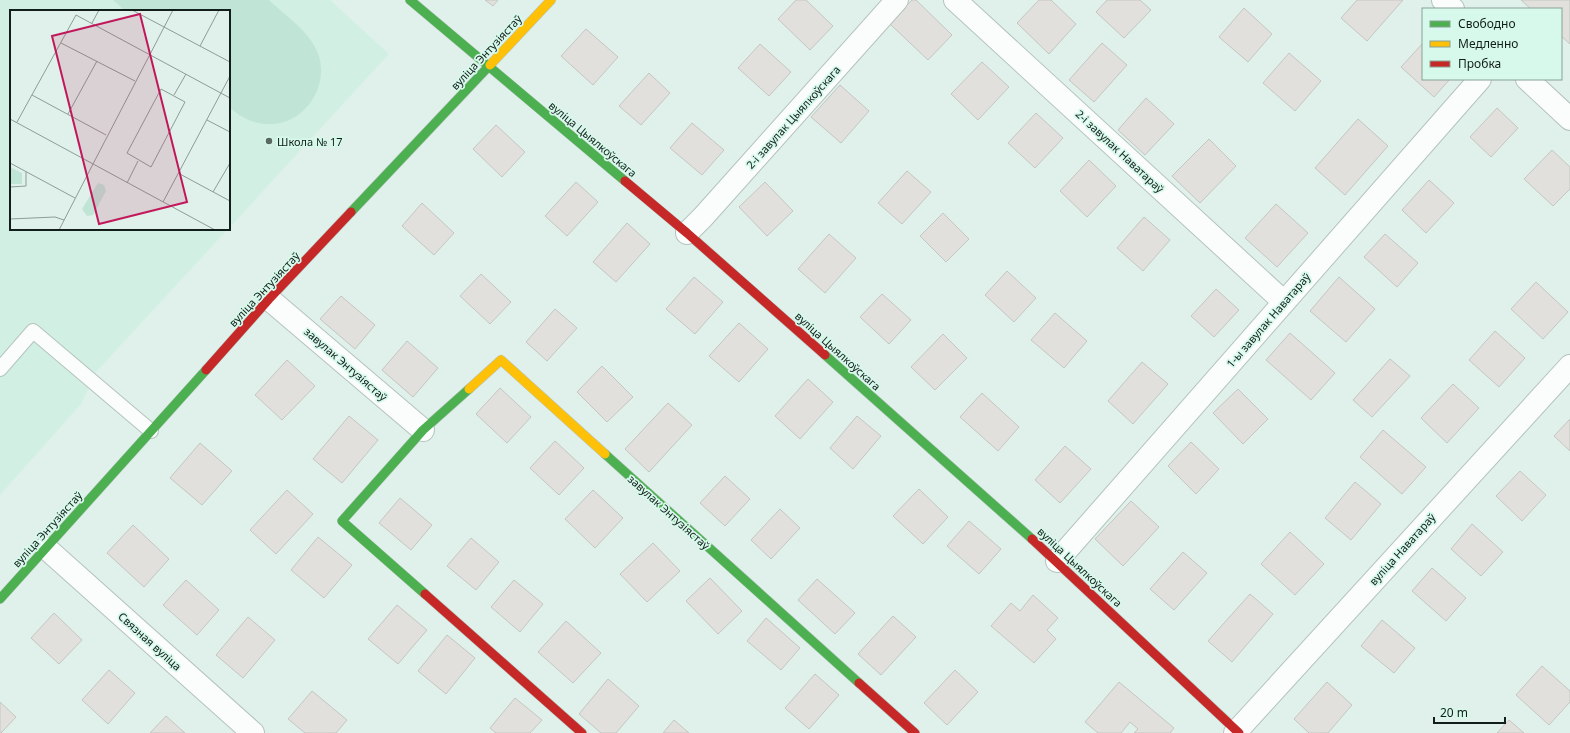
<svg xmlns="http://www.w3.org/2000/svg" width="1570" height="733" font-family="'Noto Sans',sans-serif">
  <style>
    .built { fill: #d1f0e3 }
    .green { fill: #c0e5d7 }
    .building { fill: #e2e0dc; stroke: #c4c6c2 }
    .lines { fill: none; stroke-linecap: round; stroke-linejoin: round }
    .lane-casing { stroke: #b4c3bd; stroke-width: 16 }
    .street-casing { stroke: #b4c3bd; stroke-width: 24 }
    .fast-casing { stroke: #b4c3bd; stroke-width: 10 }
    .slow-casing { stroke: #b4c3bd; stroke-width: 10 }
    .jam-casing { stroke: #b4c3bd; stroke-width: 10 }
    .lane { stroke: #fafdfc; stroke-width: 14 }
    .street { stroke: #fafdfc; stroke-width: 22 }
    .fast { stroke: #4caf50; stroke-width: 9 }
    .slow { stroke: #ffc107; stroke-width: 9 }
    .jam { stroke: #c62828; stroke-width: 9 }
    .poi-dot { fill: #5a6862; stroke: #d7f9eb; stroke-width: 1.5 }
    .labels { text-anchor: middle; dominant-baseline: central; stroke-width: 3.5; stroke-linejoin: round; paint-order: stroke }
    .street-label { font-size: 11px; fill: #121e19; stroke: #d7f9eb }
    .poi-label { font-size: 11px; fill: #121e19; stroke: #d7f9eb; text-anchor: start }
    .inset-road { fill: none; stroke: #8d9d96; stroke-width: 1 }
    .view { fill: #c2185b; fill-opacity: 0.15; stroke: #c2185b; stroke-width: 2 }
    .inset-edge { fill: none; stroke: #121e19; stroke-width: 2 }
  </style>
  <rect width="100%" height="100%" fill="#dff1ea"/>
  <polygon class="built" points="0,0 330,0 389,54 229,228 229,11 11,11 11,229 228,229 96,372 81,404 0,495"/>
  <path class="green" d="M113 0H269C286 16 312 33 319 56 330 94 296 132 258 123 247 121 237 114 229 107V11H125Z"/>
  <g class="building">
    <polygon points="485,0 498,0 493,6"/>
    <polygon points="796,0 806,0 833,26 810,50 778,19"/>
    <polygon points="912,0 916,0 952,35 928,60 889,23"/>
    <polygon points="1039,0 1051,0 1076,24 1049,54 1017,23"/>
    <polygon points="1107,0 1140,0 1151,10 1124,38 1096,12"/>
    <polygon points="1357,0 1403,0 1367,41 1341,18"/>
    <polygon points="1521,0 1570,0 1570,44 1561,36 1561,9 1531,9"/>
    <polygon points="1244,8 1272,34 1248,62 1219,37"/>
    <polygon points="586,29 618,57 593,85 561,56"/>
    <polygon points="1102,43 1127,65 1094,102 1069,80"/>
    <polygon points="1423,43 1423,79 1450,79 1434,97 1401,67"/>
    <polygon points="760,44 791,72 769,96 738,68"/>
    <polygon points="1289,53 1321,81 1295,111 1263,83"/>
    <polygon points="982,62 1009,87 978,120 951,94"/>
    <polygon points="649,73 670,93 641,125 619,106"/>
    <polygon points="840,85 869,111 841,143 811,117"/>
    <polygon points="1146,98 1174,124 1145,155 1118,130"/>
    <polygon points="1497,108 1518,128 1491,157 1470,137"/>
    <polygon points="1036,113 1063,138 1035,168 1008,143"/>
    <polygon points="1358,119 1388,146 1345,195 1315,168"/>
    <polygon points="692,123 724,150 702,175 670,148"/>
    <polygon points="496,125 525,152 502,177 473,149"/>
    <polygon points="1209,139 1236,166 1200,203 1172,176"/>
    <polygon points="1552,150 1570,167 1570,189 1553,206 1524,179"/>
    <polygon points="1089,160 1116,186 1087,217 1060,191"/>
    <polygon points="907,171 931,192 902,224 878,203"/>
    <polygon points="1429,180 1454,203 1426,233 1402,210"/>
    <polygon points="576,182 598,202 567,236 545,216"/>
    <polygon points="765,182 793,211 767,236 739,207"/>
    <polygon points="422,203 454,233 434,255 402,226"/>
    <polygon points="1276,204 1308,233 1277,267 1245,238"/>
    <polygon points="943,213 969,239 946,262 920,236"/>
    <polygon points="1144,217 1170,240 1143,271 1117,248"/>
    <polygon points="627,223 650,244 616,282 593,262"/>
    <polygon points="829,234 856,258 825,293 798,269"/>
    <polygon points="1385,234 1418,263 1397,287 1364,257"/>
    <polygon points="1007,271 1036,298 1014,322 985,295"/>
    <polygon points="481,274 511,302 490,324 460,296"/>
    <polygon points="694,277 723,302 695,334 666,309"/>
    <polygon points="1339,277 1375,309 1346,342 1310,311"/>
    <polygon points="1536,282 1568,312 1543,339 1511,309"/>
    <polygon points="1216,289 1239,310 1214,337 1191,316"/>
    <polygon points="882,294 911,320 889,344 860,317"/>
    <polygon points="341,296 375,325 355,349 320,319"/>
    <polygon points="555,309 577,328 547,361 526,342"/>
    <polygon points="1055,313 1087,341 1064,368 1031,340"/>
    <polygon points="739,323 768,349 739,382 709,356"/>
    <polygon points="1495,331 1525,358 1499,387 1469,360"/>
    <polygon points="1290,333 1335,373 1311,400 1266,360"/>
    <polygon points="943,334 967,358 935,390 911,367"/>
    <polygon points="407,341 438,368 413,397 382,370"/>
    <polygon points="1390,359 1410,376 1372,417 1353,400"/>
    <polygon points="287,360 315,386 282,420 255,395"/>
    <polygon points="1142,362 1168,384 1133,424 1108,401"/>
    <polygon points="602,366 633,397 607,422 577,392"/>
    <polygon points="808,379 833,402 800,439 775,416"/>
    <polygon points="1453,384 1479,408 1447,443 1421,418"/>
    <polygon points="500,388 531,417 507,443 476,414"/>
    <polygon points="1238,389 1268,419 1243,444 1213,413"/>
    <polygon points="982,393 1019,427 998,451 960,417"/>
    <polygon points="668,403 692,425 649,472 625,449"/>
    <polygon points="349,416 378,440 342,483 313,459"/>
    <polygon points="857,416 881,436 853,469 830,448"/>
    <polygon points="1570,419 1570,451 1554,436"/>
    <polygon points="1383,430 1426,467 1402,494 1360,457"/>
    <polygon points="555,441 584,468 559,495 530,468"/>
    <polygon points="1191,442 1219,469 1196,494 1168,466"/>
    <polygon points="200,443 232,471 202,505 170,478"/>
    <polygon points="1065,446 1091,469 1060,503 1035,480"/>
    <polygon points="1520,471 1546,495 1522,521 1496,496"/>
    <polygon points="725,476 750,499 725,526 700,503"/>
    <polygon points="1355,482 1381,504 1351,540 1325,518"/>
    <polygon points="919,489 948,517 923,544 893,516"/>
    <polygon points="287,490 313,514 276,554 250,530"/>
    <polygon points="593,490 623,518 595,548 565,519"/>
    <polygon points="400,498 432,525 411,550 379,523"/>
    <polygon points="1131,501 1159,527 1123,566 1095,539"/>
    <polygon points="780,509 800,528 771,559 751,540"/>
    <polygon points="969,521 1001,549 979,574 947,546"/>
    <polygon points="1472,524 1503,552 1481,576 1451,549"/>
    <polygon points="133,525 169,559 144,587 107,553"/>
    <polygon points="1290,532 1324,564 1295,595 1261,564"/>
    <polygon points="318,537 352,565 324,598 291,570"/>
    <polygon points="471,538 499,562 476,590 447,566"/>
    <polygon points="653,543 680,571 647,602 620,574"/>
    <polygon points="1183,552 1207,573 1174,610 1150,589"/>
    <polygon points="1432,568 1466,598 1446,621 1412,591"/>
    <polygon points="710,578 742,611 718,634 686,601"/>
    <polygon points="817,579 855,613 835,634 798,600"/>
    <polygon points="186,580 219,610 197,635 163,605"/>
    <polygon points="514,580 543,604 520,632 491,607"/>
    <polygon points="1250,594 1273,614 1232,662 1208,641"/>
    <polygon points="1033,595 1058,618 1047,630 1056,639 1034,663 991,626 1011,603 1020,611"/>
    <polygon points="397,605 427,630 398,664 368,639"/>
    <polygon points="54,613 82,640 59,664 31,638"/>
    <polygon points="893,616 916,637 881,675 858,654"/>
    <polygon points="248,617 275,640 243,678 216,655"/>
    <polygon points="766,618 800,648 781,670 747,641"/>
    <polygon points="1382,620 1415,648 1394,673 1361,646"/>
    <polygon points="566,621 601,653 573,683 538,652"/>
    <polygon points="447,635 475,658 446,694 418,671"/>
    <polygon points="1542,666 1570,691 1570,702 1549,725 1516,695"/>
    <polygon points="109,670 135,693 108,724 82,700"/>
    <polygon points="955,670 978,692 947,725 924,703"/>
    <polygon points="815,674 839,695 809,729 785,708"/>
    <polygon points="608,679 639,706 616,733 601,733 579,714"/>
    <polygon points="1119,682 1174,728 1170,733 1134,733 1138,729 1130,722 1121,733 1098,733 1085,722"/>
    <polygon points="1327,682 1352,705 1328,733 1309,733 1294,719"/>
    <polygon points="312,691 347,720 336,733 305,733 288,719"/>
    <polygon points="515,698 542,720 530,733 496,733 490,728"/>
    <polygon points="0,702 16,717 1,733 0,733"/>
    <polygon points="166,716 185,733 150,733"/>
    <polygon points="674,720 689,733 663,733"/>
    <polygon points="1509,720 1524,733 1497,733"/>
  </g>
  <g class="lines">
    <defs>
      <polyline id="lane" points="0,369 33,331 151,431"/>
      <g id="street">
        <polyline points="955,0 1284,302"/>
        <polyline points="1443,0 1453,9"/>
        <polyline points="1527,79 1570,119"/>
        <polyline points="687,233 703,217 897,0"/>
        <polyline points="269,299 423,430"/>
        <polyline points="46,548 253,733"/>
        <polyline points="1057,561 1480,79"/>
        <polyline points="1235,733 1570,366"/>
      </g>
      <g id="fast">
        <polyline points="410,0 625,181"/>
        <polyline points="351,212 490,65"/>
        <polyline points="825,355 1032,539"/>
        <polyline points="605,454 859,683"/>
        <polyline points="425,594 342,521 423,430 469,389"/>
        <polyline points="0,599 206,370"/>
      </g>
      <g id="slow">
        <polyline points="490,65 551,0"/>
        <polyline points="469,389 501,360 605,454"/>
      </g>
      <g id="jam">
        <polyline points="625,181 687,233 825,355"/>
        <polyline points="206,370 269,299 351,212"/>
        <polyline points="1032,539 1239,733"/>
        <polyline points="425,594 582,733"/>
        <polyline points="859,683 915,733"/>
      </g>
    </defs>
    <use href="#lane" class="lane-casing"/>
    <use href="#street" class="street-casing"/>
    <use href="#fast" class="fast-casing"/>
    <use href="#slow" class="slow-casing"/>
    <use href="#jam" class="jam-casing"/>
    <use href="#lane" class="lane"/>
    <use href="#street" class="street"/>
    <use href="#fast" class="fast"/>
    <use href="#slow" class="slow"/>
    <use href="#jam" class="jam"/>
  </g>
  <circle class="poi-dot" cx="269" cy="141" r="4"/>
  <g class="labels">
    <g class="street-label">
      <text transform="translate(486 52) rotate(-47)">вуліца Энтузіястаў</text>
      <text transform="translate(793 117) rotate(-48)">2-і завулак Цыялкоўскага</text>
      <text transform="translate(593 139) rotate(40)">вуліца Цыялкоўскага</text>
      <text transform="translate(1120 151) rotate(43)">2-і завулак Наватараў</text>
      <text transform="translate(264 289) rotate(-47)">вуліца Энтузіястаў</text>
      <text transform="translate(1268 320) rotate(-49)">1-ы завулак Наватараў</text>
      <text transform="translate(838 351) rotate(42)">вуліца Цыялкоўскага</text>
      <text transform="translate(346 364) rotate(41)">завулак Энтузіястаў</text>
      <text transform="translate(669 512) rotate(42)">завулак Энтузіястаў</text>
      <text transform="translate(47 529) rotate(-48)">вуліца Энтузіястаў</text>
      <text transform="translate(1402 549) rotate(-48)">вуліца Наватараў</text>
      <text transform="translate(1080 567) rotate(43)">вуліца Цыялкоўскага</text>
      <text transform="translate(150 641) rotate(42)">Связная вуліца</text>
    </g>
    <g class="poi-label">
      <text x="277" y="141">Школа № 17</text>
    </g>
  </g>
  <g transform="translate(10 10)">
    <rect width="220" height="220" fill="#dff1ea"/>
    <path d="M0 157 12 163V174H0ZM88 173 94 175 96 181 83 205 77 206 72 199Z" fill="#c0e5d7"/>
    <path class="inset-road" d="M122 0 220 52M82 13 89 0M51 33 125 71M190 36 209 0M151 79 175 92 141 157 117 143ZM22 85 96 125M164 85 176 64M58 104 87 51M0 109 205 220M197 110 220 122M7 112 66 5 220 88M0 153 65 188M83 154 163 0M168 163 220 191M117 173 128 151M0 177 16 176V162M203 182 220 153M153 192 220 66M0 209 45 207 54 210M49 220 83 154"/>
    <path class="view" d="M130 4 177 192 89 214 42 26Z"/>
    <rect width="220" height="220" class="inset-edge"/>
  </g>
  <rect x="1422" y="8" width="140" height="72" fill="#d7f9eb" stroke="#88a197"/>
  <rect x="1430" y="21" width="20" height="6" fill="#4caf50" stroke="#88a197"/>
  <text x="1458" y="28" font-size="12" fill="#121e19">Свободно</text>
  <rect x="1430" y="41" width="20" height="6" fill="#ffc107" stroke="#88a197"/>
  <text x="1458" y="48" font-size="12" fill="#121e19">Медленно</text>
  <rect x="1430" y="61" width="20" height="6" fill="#c62828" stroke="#88a197"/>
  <text x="1458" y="68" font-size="12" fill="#121e19">Пробка</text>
  <path d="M1434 717v6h71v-6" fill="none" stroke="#121e19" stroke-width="2"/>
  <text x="1440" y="717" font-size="12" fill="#121e19" stroke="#d7f9eb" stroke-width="3" paint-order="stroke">20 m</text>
</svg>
